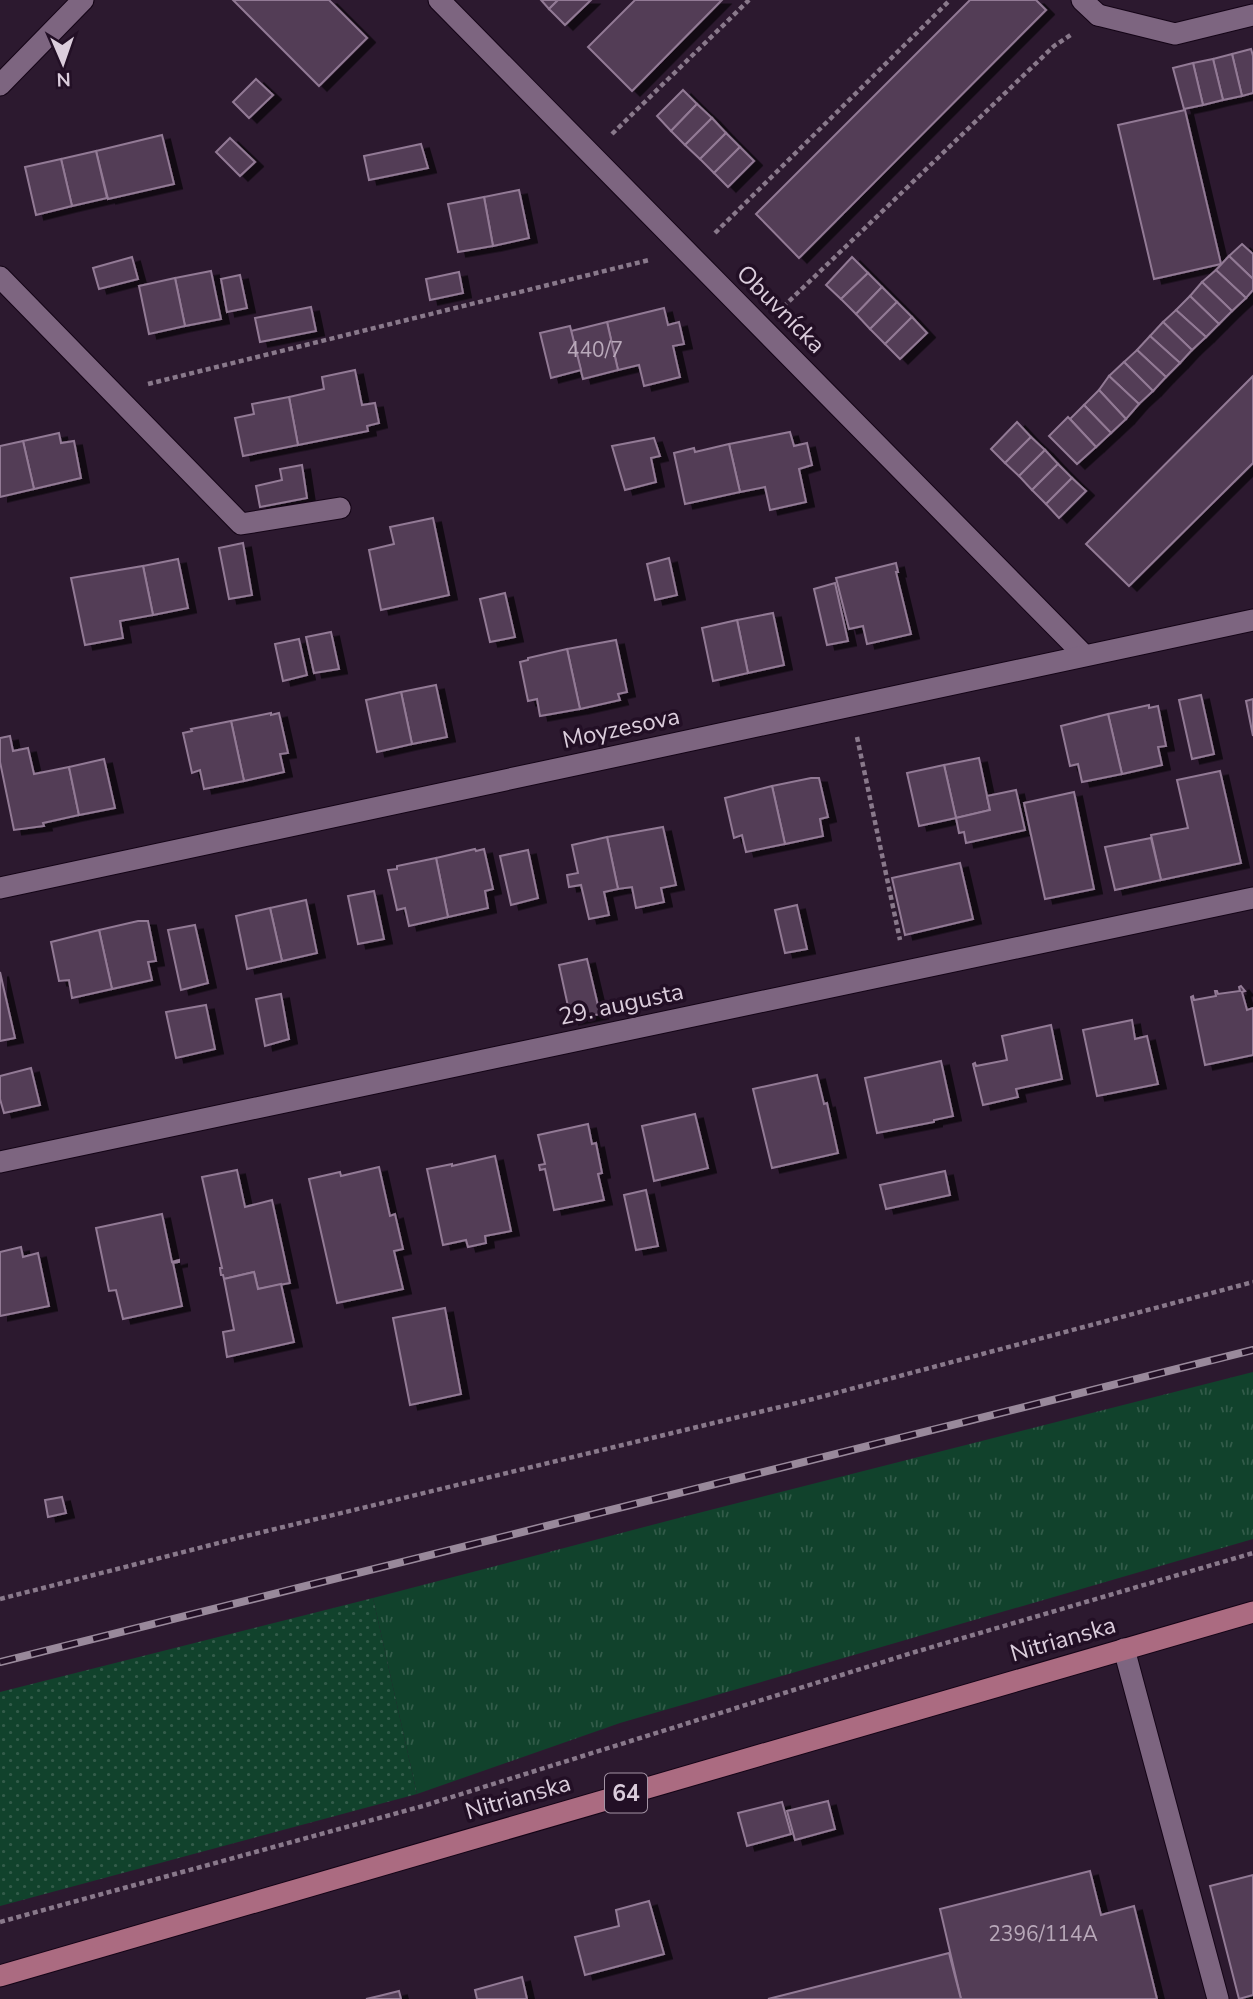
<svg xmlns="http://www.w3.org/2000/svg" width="1253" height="1999" font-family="'Nunito Sans',sans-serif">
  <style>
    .grass { fill: url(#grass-tufts) }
    .garden { fill: url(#garden-dots) }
    .building { fill: #533d56; stroke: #927a95; stroke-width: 2; filter: url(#shadow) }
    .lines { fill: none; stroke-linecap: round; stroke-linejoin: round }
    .lane-casing { stroke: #140416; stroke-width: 23 }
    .street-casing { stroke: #140416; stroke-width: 23 }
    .primary-casing { stroke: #140416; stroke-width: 23 }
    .path { stroke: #89798b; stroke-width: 4.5; stroke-dasharray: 5 3.5; stroke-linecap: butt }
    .lane { stroke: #7d6580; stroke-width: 21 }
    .street { stroke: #7d6580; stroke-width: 21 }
    .primary { stroke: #ab6b81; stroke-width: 21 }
    .rail-casing { stroke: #99899b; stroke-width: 8 }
    .rail { stroke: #220f25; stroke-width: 5; stroke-dasharray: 16; stroke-linecap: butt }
    .labels { text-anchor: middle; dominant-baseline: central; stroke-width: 7; stroke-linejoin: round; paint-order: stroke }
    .number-label { font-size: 21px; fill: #b9a9ba }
    .shield { fill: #220f25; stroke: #a494a5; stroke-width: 2 }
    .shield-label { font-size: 23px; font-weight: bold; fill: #dbcddc }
    .street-label { font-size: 24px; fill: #dbcddc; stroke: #220f25 }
  </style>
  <defs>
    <pattern id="grass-tufts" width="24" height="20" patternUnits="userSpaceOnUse" patternTransform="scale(1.75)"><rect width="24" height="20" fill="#11422c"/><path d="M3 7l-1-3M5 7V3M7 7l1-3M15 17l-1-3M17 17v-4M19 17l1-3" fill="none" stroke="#335c4a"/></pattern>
    <pattern id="garden-dots" width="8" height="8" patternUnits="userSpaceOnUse" patternTransform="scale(1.75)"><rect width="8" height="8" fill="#11422c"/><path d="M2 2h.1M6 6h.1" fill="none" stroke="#335c4a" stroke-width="1.8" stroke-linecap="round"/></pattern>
    <filter id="shadow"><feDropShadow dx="8" dy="4.5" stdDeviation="0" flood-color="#0009"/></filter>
  </defs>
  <rect width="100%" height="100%" fill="#2c192f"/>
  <polygon class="grass" points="1253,1372 1253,1539 620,1723 417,1794 373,1598 671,1520"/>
  <polygon class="garden" points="373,1598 417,1794 0,1906 0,1692"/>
  <g class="building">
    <polygon points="233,0 329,0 367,38 319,86"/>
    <polygon points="541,0 558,0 549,9"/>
    <polygon points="558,0 591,0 565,25 549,9"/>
    <polygon points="635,0 722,0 632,91 588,47"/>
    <polygon points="970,0 1036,0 1046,10 799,258 756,214"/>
    <polygon points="1251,49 1253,56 1253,93 1242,96 1232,54"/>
    <polygon points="1232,54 1242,96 1223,100 1213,59"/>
    <polygon points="1213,59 1223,100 1203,105 1193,63"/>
    <polygon points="1193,63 1203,105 1184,109 1173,68"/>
    <polygon points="256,79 273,95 249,118 233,102"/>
    <polygon points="683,90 697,104 671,131 657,116"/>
    <polygon points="697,104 712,118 685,145 671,131"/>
    <polygon points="1185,110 1221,264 1154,279 1118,125"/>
    <polygon points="712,118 726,133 700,159 685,145"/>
    <polygon points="726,133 740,147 714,173 700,159"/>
    <polygon points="162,135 174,184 108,199 96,151"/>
    <polygon points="230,138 255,162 240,176 216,152"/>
    <polygon points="421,144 428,168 369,180 364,156"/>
    <polygon points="740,147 754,161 728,187 714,173"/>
    <polygon points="96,151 107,198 72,206 61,159"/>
    <polygon points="61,159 72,206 36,215 25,167"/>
    <polygon points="519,190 529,238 493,246 484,197"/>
    <polygon points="484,197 493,246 458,252 448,204"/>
    <polygon points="1242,244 1253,254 1253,279 1229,256"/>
    <polygon points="1229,256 1253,279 1253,290 1246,298 1216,270"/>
    <polygon points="132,257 138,279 99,289 93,268"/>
    <polygon points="852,257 868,273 841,299 826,285"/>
    <polygon points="1216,270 1246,298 1232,311 1202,282"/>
    <polygon points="211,271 221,319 185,326 175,278"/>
    <polygon points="459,272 463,293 430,300 426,279"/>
    <polygon points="868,273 882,287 856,314 841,299"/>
    <polygon points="240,275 247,308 227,312 221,279"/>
    <polygon points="175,278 185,326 149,334 139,286"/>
    <polygon points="1202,282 1232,311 1219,324 1190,296"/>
    <polygon points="882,287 897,302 870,329 856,314"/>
    <polygon points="1190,296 1219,324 1206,337 1176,310"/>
    <polygon points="897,302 912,317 885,344 870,329"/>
    <polygon points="311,307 316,331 260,342 255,318"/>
    <polygon points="664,308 668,325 679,322 684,344 673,346 680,377 644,386 639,365 618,370 607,322"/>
    <polygon points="1176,310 1206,337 1192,350 1163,322"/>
    <polygon points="912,317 927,333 900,359 885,344"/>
    <polygon points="607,322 618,370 583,379 571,331"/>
    <polygon points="1163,322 1192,350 1180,363 1150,336"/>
    <polygon points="570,326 581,370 551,378 540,333"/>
    <polygon points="1150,336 1180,363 1166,377 1137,350"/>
    <polygon points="1137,350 1166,377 1153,391 1124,362"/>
    <polygon points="1124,362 1153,391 1139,404 1109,376"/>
    <polygon points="355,370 362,405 375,403 379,423 367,426 368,431 298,445 289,397 324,389 322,377"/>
    <polygon points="1109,376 1139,404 1126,419 1099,390"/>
    <polygon points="1253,376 1253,463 1129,586 1086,544"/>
    <polygon points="1099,390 1126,419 1111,433 1084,405"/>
    <polygon points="289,397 298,445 243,456 235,418 254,414 252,404"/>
    <polygon points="1084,405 1111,433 1096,447 1070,419"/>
    <polygon points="1068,417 1096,447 1077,464 1049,436"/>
    <polygon points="1017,422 1031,437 1005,463 991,449"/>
    <polygon points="790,432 794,446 807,443 812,465 799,469 806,502 770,510 765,487 740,492 729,444"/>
    <polygon points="59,433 61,443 74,441 81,478 34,489 23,441"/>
    <polygon points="1031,437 1045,450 1019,476 1005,463"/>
    <polygon points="654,438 660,456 651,458 656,482 625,490 612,446"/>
    <polygon points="23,441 34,489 0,497 0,446"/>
    <polygon points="729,444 740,492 685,504 674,453 694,448 695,452"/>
    <polygon points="1045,450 1058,464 1032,490 1019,476"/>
    <polygon points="1058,464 1072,478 1046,504 1032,490"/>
    <polygon points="302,465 307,498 260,507 256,486 282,480 280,469"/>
    <polygon points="1072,478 1086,491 1059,518 1046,504"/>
    <polygon points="433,518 449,595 381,610 369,550 394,544 390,527"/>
    <polygon points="243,543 252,595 229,599 219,548"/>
    <polygon points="669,558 677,595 655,600 647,564"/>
    <polygon points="178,559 188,608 153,615 143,566"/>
    <polygon points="896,563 898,572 896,572 911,634 867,644 863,626 849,629 836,578"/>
    <polygon points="143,566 153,615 120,621 123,638 85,645 71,578"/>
    <polygon points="835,583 848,641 827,645 814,589"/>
    <polygon points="505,593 515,637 490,642 480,599"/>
    <polygon points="773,613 784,665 748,673 737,620"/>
    <polygon points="737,620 748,673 713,681 702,628"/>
    <polygon points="331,632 339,669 314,673 306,637"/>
    <polygon points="299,639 307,675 283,681 275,644"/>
    <polygon points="616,640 627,692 618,694 620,700 580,709 567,649"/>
    <polygon points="567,649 580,709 540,716 537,699 528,701 520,662 528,660 528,658"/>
    <polygon points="436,685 447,737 412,744 401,692"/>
    <polygon points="401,692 412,744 377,752 366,700"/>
    <polygon points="1201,695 1214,754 1192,759 1179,700"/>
    <polygon points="1253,699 1253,736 1246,701"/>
    <polygon points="1149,705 1149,708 1158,706 1166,746 1158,747 1162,765 1122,774 1108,714"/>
    <polygon points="271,713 271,715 279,713 288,753 280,754 284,772 244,781 231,721"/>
    <polygon points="1108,714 1122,774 1082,782 1078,764 1070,766 1061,726"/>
    <polygon points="231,721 244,781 204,789 200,770 192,773 183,733 192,731 191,729"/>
    <polygon points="10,736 13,751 28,748 34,774 69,767 79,815 43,823 44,826 14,830 0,762 0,738"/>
    <polygon points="979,758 990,810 956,818 944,765"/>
    <polygon points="104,759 115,808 79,815 69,767"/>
    <polygon points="944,765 956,818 919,826 907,773"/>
    <polygon points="1220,771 1241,863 1161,880 1151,835 1188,828 1177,780"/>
    <polygon points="811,778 819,778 828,817 820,819 823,836 785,844 772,786"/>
    <polygon points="772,786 785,844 746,852 742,835 734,838 725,798"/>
    <polygon points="1016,790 1025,830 966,843 964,832 959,833 956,818 990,810 987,796"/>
    <polygon points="1074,792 1094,889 1045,899 1024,803"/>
    <polygon points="663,827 676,885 661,888 664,902 636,908 632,887 618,889 607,837"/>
    <polygon points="607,837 618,889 604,892 609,915 589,919 581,885 569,887 567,875 578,873 572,845"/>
    <polygon points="1151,838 1161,880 1115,890 1105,847"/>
    <polygon points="475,849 476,851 484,849 493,889 485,891 488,908 448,917 436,858"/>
    <polygon points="528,850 538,898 511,905 500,856"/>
    <polygon points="436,858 448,917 409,926 405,908 397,910 388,870 397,869 397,866"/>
    <polygon points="960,863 973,919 905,935 892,878"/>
    <polygon points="374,891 384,939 358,944 348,896"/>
    <polygon points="306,900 317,953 282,961 270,908"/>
    <polygon points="797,905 807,949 785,953 775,910"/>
    <polygon points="270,908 282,961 247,969 236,916"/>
    <polygon points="138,921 148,921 156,961 148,962 152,980 112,989 99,930"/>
    <polygon points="195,925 208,983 181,990 168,930"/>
    <polygon points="99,930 112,989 72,998 69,980 59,981 51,942"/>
    <polygon points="587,959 600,1014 571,1020 559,965"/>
    <polygon points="0,972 15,1038 0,1041"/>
    <polygon points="1241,986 1245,991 1242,992 1247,1010 1253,1008 1253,1055 1205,1065 1191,997 1193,996 1194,1000 1216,996 1215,991 1217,991 1218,994 1240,991 1239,987"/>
    <polygon points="281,994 289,1039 265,1046 256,999"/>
    <polygon points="206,1005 215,1049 176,1058 166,1012"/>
    <polygon points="1132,1020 1135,1039 1147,1036 1158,1084 1097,1096 1083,1030"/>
    <polygon points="1051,1025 1062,1079 1016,1089 1018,1097 983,1105 973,1064 975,1063 976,1066 1007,1060 1002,1036"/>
    <polygon points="941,1061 953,1116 934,1120 934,1122 877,1133 865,1078"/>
    <polygon points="31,1068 40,1105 4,1113 0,1099 0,1076"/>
    <polygon points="817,1075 824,1104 827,1103 838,1153 772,1168 753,1089"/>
    <polygon points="695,1114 708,1168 654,1181 642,1126"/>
    <polygon points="588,1124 592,1144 596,1143 602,1173 598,1174 604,1200 554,1210 545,1169 540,1170 539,1165 545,1164 538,1135"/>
    <polygon points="495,1156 511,1231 485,1236 486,1243 468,1247 466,1240 443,1245 427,1169 452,1164 452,1166"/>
    <polygon points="379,1167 390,1216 395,1214 403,1249 394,1251 403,1289 337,1303 309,1179 340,1172 341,1176"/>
    <polygon points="237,1170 245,1207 272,1200 290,1283 258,1289 254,1272 224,1279 223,1275 221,1275 220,1268 222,1268 202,1177"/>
    <polygon points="945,1171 950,1195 886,1209 880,1185"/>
    <polygon points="646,1190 658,1246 636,1250 624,1195"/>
    <polygon points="162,1214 172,1262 179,1260 179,1262 173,1263 182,1306 123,1319 116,1290 109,1291 96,1228"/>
    <polygon points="21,1247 23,1257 38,1253 49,1306 0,1316 0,1252"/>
    <polygon points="254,1272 258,1289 281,1284 294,1342 227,1357 223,1332 234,1330 224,1279"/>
    <polygon points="445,1308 461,1394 410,1405 393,1318"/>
    <polygon points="62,1497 66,1513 48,1517 45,1500"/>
    <polygon points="828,1801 835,1829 795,1840 787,1811"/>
    <polygon points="782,1802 791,1834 747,1846 738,1813"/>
    <polygon points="1090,1871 1101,1915 1134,1906 1157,1999 961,1999 940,1909"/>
    <polygon points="1253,1875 1253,1995 1239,1999 1210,1886"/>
    <polygon points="649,1901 664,1954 585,1975 575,1937 619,1926 616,1910"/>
    <polygon points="949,1953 961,1999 768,1999"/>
    <polygon points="522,1977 527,1999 477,1999 475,1990"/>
    <polygon points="399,1991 401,1999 366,1999 379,1996"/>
  </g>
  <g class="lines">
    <defs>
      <g id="lane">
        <polyline points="1082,0 1098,15"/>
        <polyline points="0,277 241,524 340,508"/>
        <polyline points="1124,1649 1218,1999"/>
      </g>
      <g id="street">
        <polyline points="439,0 1084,655"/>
        <polyline points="1098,15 1175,34 1253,15"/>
        <polyline points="0,85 83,0"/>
        <polyline points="0,888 1253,620"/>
        <polyline points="0,1162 1253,898"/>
      </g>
      <polyline id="primary" points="0,1976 1253,1612"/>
    </defs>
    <use href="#lane" class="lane-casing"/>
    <use href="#street" class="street-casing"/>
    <use href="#primary" class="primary-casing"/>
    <g class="path">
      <polyline points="612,134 749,0"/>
      <polyline points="715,233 950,0"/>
      <polyline points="783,307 1054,46 1072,34"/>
      <polyline points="148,384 649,260"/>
      <polyline points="857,737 900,940"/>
      <polyline points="0,1599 242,1537 813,1399 1253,1282"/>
      <polyline points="0,1922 423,1806 915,1652 1253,1553"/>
    </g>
    <use href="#lane" class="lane"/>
    <use href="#street" class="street"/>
    <use href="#primary" class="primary"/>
    <defs>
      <polyline id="rail" points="0,1662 1253,1350"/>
    </defs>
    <use href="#rail" class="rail-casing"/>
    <use href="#rail" class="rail"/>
  </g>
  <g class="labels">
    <g class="number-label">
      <text x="595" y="350">440/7</text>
      <text x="1043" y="1934">2396/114A</text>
    </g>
    <rect class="shield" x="605" y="1773.5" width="42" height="39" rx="5"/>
    <g class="shield-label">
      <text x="626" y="1793">64</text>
    </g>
    <g class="street-label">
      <text transform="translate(781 309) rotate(45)">Obuvnícka</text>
      <text transform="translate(621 728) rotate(-12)">Moyzesova</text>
      <text transform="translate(621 1004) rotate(-12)">29. augusta</text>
      <text transform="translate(1063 1639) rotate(-16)">Nitrianska</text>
      <text transform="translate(518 1797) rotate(-16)">Nitrianska</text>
    </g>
  </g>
  <g transform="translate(63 63) rotate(178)" stroke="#220f25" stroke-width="5" paint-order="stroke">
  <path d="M0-5L12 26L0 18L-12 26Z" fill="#dbcddc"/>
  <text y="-10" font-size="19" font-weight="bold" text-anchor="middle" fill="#dbcddc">N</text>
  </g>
</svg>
